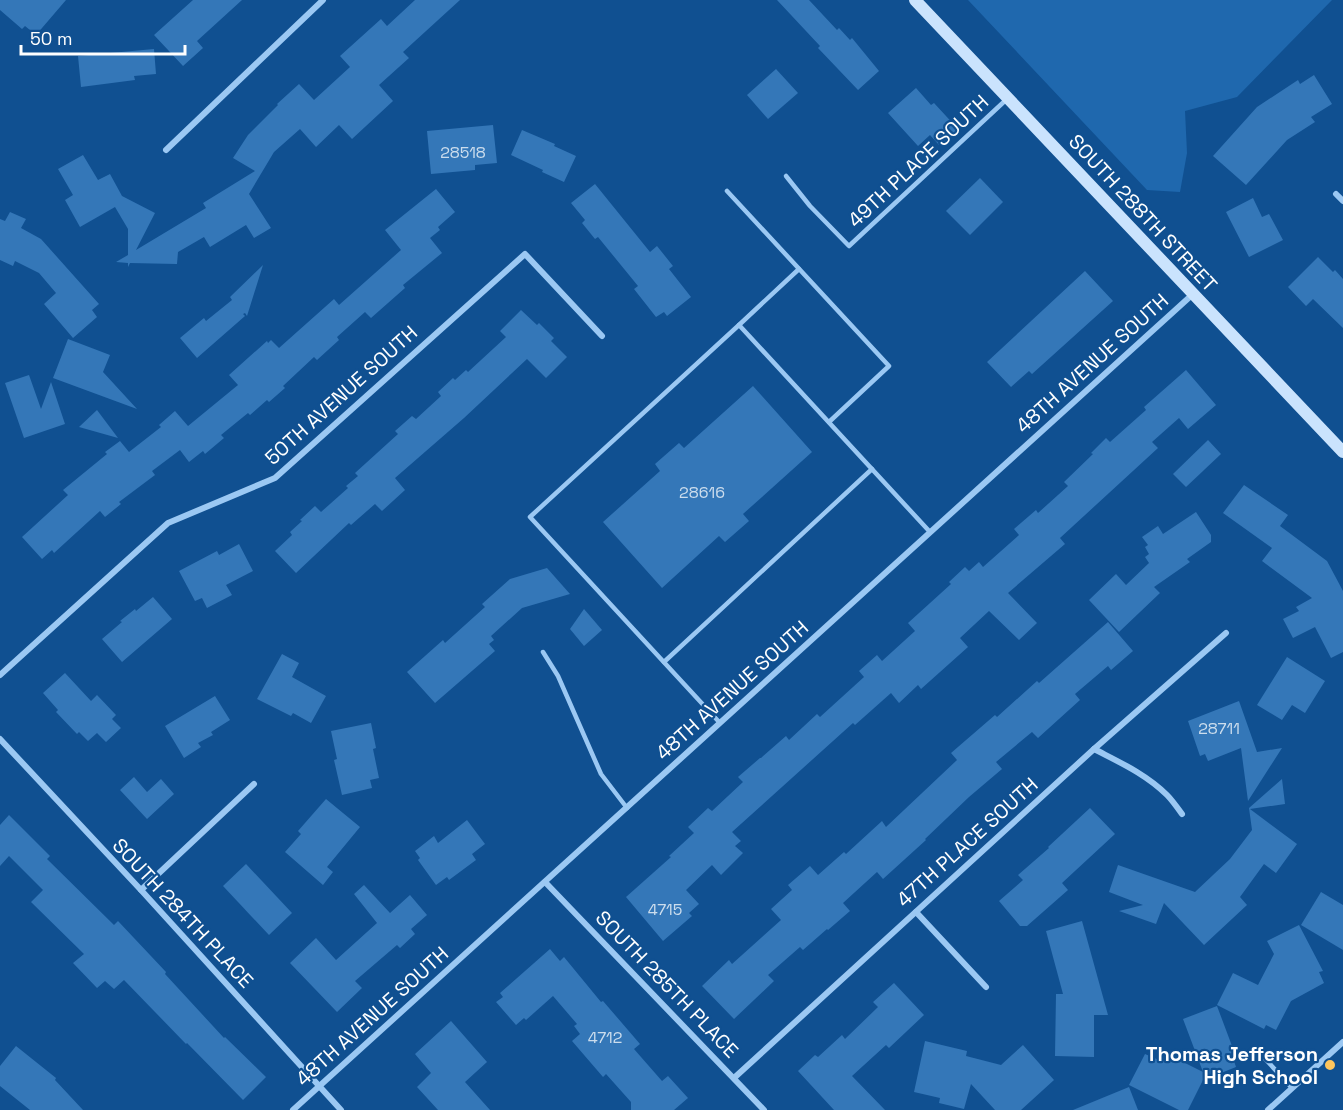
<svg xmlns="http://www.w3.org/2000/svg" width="1343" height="1110" font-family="'Space Grotesk',sans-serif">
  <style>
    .green { fill: #1f68ae }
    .building { fill: #3477b8 }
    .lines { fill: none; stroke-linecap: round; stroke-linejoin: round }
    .lane { stroke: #9bc8f3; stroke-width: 4.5 }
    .street { stroke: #9bc8f3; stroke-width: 6 }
    .secondary { stroke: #cae3fd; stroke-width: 12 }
    .poi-dot { fill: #ffc65d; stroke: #105091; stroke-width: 2 }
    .labels { text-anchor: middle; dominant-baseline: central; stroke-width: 4.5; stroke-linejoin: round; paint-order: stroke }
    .number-label { font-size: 16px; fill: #ccdded }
    .street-label { font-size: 20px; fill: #fff; stroke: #105091 }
    .poi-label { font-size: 20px; font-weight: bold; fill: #fff; stroke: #105091; text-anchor: end }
  </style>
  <rect width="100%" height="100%" fill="#105091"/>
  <polygon class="green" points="968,0 1332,0 1237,97 1185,111 1187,153 1180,192 1147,190"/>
  <g class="building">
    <polygon points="0,0 66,0 36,35 25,26 22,29 0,10"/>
    <polygon points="193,0 242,0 197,41 203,48 183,66 154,35"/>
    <polygon points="415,0 460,0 403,52 409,58 379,85 393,101 352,139 339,125 316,147 300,129 274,152 249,194 271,228 254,238 246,225 210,247 204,237 178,252 177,264 130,263 128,267 128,263 116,262 128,255 128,229 115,207 80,227 65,200 73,195 58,169 83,155 98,180 110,174 122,196 155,213 136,250 206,208 203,203 255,171 233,158 248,135 278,105 277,104 299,84 314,100 350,67 340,56 381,19 387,26"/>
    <polygon points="777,0 809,0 837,30 839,28 850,40 852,38 879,71 858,90 818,48 820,46"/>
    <polygon points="154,49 156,74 134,76 135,80 81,87 78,56"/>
    <polygon points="776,69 798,93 768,119 747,95"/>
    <polygon points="1314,75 1332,104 1311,117 1315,122 1287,140 1246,185 1213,156 1257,107 1298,80 1300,84"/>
    <polygon points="916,88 931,105 934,103 958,129 939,145 930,135 918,146 888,113"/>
    <polygon points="493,125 497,163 475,165 475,170 431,174 427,131"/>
    <polygon points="522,130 555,144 554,146 576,156 564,182 542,172 543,170 511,155"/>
    <polygon points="980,178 1003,202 970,235 946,211"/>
    <polygon points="595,184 650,252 657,246 673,266 669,269 691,297 667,316 664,312 656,317 634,289 638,286 598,237 595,239 582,223 585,220 571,203"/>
    <polygon points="436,189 455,212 438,227 440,230 430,238 442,253 403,285 405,288 371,318 365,312 337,337 339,340 317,360 314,357 283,386 285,388 269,402 267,400 250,415 248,413 221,435 224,438 205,454 203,451 189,462 180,450 152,471 155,475 119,502 121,504 105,517 100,511 54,553 52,550 42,559 22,537 68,495 63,490 107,454 105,452 120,441 129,452 161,427 159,425 175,411 188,426 238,385 229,375 267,341 268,343 271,340 279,348 334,299 339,305 401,250 385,230"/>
    <polygon points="1253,198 1262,217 1269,214 1283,240 1249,257 1226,212"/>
    <polygon points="10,212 26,219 21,228 41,239 99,304 92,310 97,317 73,338 44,304 56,293 39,273 15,261 13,266 0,260 0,219 5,221"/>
    <polygon points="1318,257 1333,272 1335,270 1343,279 1343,328 1313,299 1306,306 1288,287"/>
    <polygon points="263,265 247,316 245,313 243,314 245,316 197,358 180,338 204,318 206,321 232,300 230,297"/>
    <polygon points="1085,271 1113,301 1032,374 1029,371 1011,387 987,362"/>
    <polygon points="521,310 537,325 539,323 554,338 551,341 567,357 546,378 527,359 464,418 395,478 405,490 382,511 375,504 351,525 349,523 296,573 275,551 292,535 290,532 302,521 300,520 315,506 321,512 348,488 346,486 358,476 355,473 398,434 395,431 412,416 416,419 441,396 438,392 453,378 455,380 466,370 468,372 506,337 500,331"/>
    <polygon points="68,339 110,355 103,372 137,409 53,378"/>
    <polygon points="1186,370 1216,405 1188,429 1179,418 1152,442 1158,448 1060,538 1065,544 1008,593 1037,623 1019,640 989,611 960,638 968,647 921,689 918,685 899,703 891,693 855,725 853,723 732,832 741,841 735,846 743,853 721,875 712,865 686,890 699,904 689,913 692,916 663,941 626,897 671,857 669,856 694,833 688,827 708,808 712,811 743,782 738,777 760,758 761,758 786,736 789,740 817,714 820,717 864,677 859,671 877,655 882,661 915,631 908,623 951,584 949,582 965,567 969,571 979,562 983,567 1019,535 1014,529 1036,510 1038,513 1068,486 1064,482 1093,454 1091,453 1106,438 1110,442 1146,410 1144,407"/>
    <polygon points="29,375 41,409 51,382 65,424 24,438 5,383"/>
    <polygon points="753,386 812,452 743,514 749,521 725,542 719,536 662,588 603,522 660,471 655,464 679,443 684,448"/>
    <polygon points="97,410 118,438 79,427"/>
    <polygon points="1208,440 1221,454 1186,487 1173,474"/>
    <polygon points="1244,485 1288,515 1280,526 1327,561 1343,591 1343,652 1331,658 1315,627 1293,638 1283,619 1299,611 1296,607 1312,598 1262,561 1272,548 1223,513"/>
    <polygon points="1196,512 1211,535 1211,542 1187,559 1190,562 1154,587 1160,593 1119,632 1089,600 1116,574 1126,585 1149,563 1145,557 1149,554 1145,547 1148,545 1142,537 1158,526 1163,534"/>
    <polygon points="239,544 253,571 226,585 232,595 207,608 202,598 195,601 179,571 217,551 219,555"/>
    <polygon points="547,568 570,594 522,608 491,636 494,640 489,644 495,651 435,703 407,672 443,640 445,643 485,607 482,604 510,579"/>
    <polygon points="153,597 172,619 122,662 102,639 122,622 120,621 135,609 136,611"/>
    <polygon points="584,609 602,630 584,646 570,629"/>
    <polygon points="1108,622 1133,651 1111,670 1108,666 1075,694 1080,700 1038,738 1032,732 996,762 1002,769 969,797 925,839 926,840 883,879 877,872 843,903 850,911 828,930 827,929 803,950 800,947 768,975 774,981 734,1019 702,986 729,960 732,964 781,920 771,909 792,890 788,885 810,866 818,875 844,852 846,854 882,821 886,827 957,760 951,753 995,715 997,717 1037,681 1039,683"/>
    <polygon points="282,654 299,663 292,677 326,696 311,723 293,713 291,716 257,699"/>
    <polygon points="1287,657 1325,681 1305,713 1292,705 1282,720 1257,705"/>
    <polygon points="65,673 91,701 97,695 116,715 112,719 121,728 106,742 97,733 88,741 79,732 77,734 56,712 58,710 43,693"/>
    <polygon points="215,696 230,720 211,732 213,735 198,743 201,747 184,758 165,726"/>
    <polygon points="1239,701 1257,752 1282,748 1248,801 1241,748 1208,761 1205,754 1200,756 1188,721"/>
    <polygon points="371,723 376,748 373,749 379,778 370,780 372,788 342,795 334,760 337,759 331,731"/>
    <polygon points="134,777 147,792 161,779 174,794 147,819 120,790"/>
    <polygon points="1282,779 1285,804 1250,809 1297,844 1276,873 1264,864 1240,897 1247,905 1204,945 1164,903 1156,924 1119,911 1143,905 1109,892 1118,865 1195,892 1230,859 1252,830 1249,808"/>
    <polygon points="326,799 360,827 327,867 333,872 323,885 285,852 301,834 298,831"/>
    <polygon points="1090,808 1115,834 1062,883 1068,890 1027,926 1020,926 999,901 1023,880 1018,875 1049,848 1048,847"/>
    <polygon points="9,815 50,856 47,859 114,925 118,921 166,972 165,974 224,1038 225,1037 266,1077 243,1100 187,1043 186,1044 124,980 114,989 105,981 97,988 73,963 84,954 31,902 43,890 9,856 0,866 0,825"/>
    <polygon points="467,820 485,844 472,854 476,860 449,880 447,877 436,885 418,860 420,858 415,851 434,836 438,843"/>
    <polygon points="246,864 292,913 269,935 223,886"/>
    <polygon points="364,885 390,913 410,895 427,915 411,929 415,934 400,948 397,945 355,981 362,988 337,1012 290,963 316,938 336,960 377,923 354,894"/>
    <polygon points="1321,892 1343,905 1343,950 1301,925"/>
    <polygon points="1082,921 1108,1015 1094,1015 1094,1057 1055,1056 1056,994 1063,994 1046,931"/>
    <polygon points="1299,925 1323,971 1319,972 1324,983 1291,1001 1276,1030 1266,1025 1264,1029 1217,1005 1233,973 1258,985 1274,954 1267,941"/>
    <polygon points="550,949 560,961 564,957 601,1002 603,1001 640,1044 634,1049 662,1081 668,1076 688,1098 674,1110 631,1110 631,1102 606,1074 603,1077 572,1041 580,1034 574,1026 577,1024 553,996 526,1020 524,1018 516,1025 496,1002 503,997 500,993"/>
    <polygon points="894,983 924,1015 889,1048 886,1045 852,1076 885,1110 834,1110 798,1071 815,1055 818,1057 842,1035 845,1039 878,1007 873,1002"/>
    <polygon points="1217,1006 1235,1054 1232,1055 1236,1067 1206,1079 1205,1076 1188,1110 1179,1110 1129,1085 1145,1054 1159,1060 1163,1052 1203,1072 1183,1019"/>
    <polygon points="451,1021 487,1062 465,1082 490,1110 438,1110 417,1087 431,1073 415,1054"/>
    <polygon points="925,1041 967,1051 966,1056 1001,1065 1023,1045 1054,1080 1021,1110 995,1110 971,1084 964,1109 939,1103 940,1098 914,1092"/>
    <polygon points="16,1046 56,1078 55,1080 83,1110 30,1110 0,1086 0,1066"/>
    <polygon points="1129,1087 1138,1110 1073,1110"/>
  </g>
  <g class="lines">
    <g class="lane">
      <polyline points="786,176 810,206 849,246 1008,98"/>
      <polyline points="727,191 889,366 829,422"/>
      <polyline points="739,325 799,269"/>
      <polyline points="543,652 558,676 601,774 627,808"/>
      <polyline points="664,662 872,469"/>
      <polyline points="720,723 530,517 739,325 930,532"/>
      <polyline points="1258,1051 1292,1088"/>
    </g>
    <g class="street">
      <polyline points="166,150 323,0"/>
      <polyline points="1336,194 1343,201"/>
      <polyline points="0,675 168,523 275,478 525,254 602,336"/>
      <polyline points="0,739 141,890 341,1110"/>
      <path d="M1094 749C1119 762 1146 774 1167 795 1172 800 1177 807 1182 814"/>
      <polyline points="545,882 764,1110"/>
      <polyline points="141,890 254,784"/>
      <polyline points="916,912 986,987"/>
      <polyline points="734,1078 1094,749 1226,633"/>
      <polyline points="293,1110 1193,294"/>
      <polyline points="1268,1110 1343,1042"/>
    </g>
    <polyline class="secondary" points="915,0 1343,452"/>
  </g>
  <circle class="poi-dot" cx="1330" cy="1065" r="6"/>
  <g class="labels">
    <g class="number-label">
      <text x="463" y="152">28518</text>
      <text x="702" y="492">28616</text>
      <text x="1219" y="728">28711</text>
      <text x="665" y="909">4715</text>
      <text x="605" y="1037">4712</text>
    </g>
    <g class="street-label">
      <text transform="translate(918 161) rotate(-43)">49TH PLACE SOUTH</text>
      <text transform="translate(1143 213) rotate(47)">SOUTH 288TH STREET</text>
      <text transform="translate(1092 363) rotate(-42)">48TH AVENUE SOUTH</text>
      <text transform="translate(341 395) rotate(-42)">50TH AVENUE SOUTH</text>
      <text transform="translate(732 690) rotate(-42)">48TH AVENUE SOUTH</text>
      <text transform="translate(967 842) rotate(-42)">47TH PLACE SOUTH</text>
      <text transform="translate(183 913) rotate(47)">SOUTH 284TH PLACE</text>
      <text transform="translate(667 984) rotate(46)">SOUTH 285TH PLACE</text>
      <text transform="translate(372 1016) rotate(-42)">48TH AVENUE SOUTH</text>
    </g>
    <g class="poi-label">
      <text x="1318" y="1054">Thomas Jefferson<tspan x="1318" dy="23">High School</tspan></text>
    </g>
  </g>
  <path d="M21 45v9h164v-9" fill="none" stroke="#ffffff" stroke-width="3"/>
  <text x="30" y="45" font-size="18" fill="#ffffff" stroke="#105091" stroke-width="4.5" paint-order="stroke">50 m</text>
</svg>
